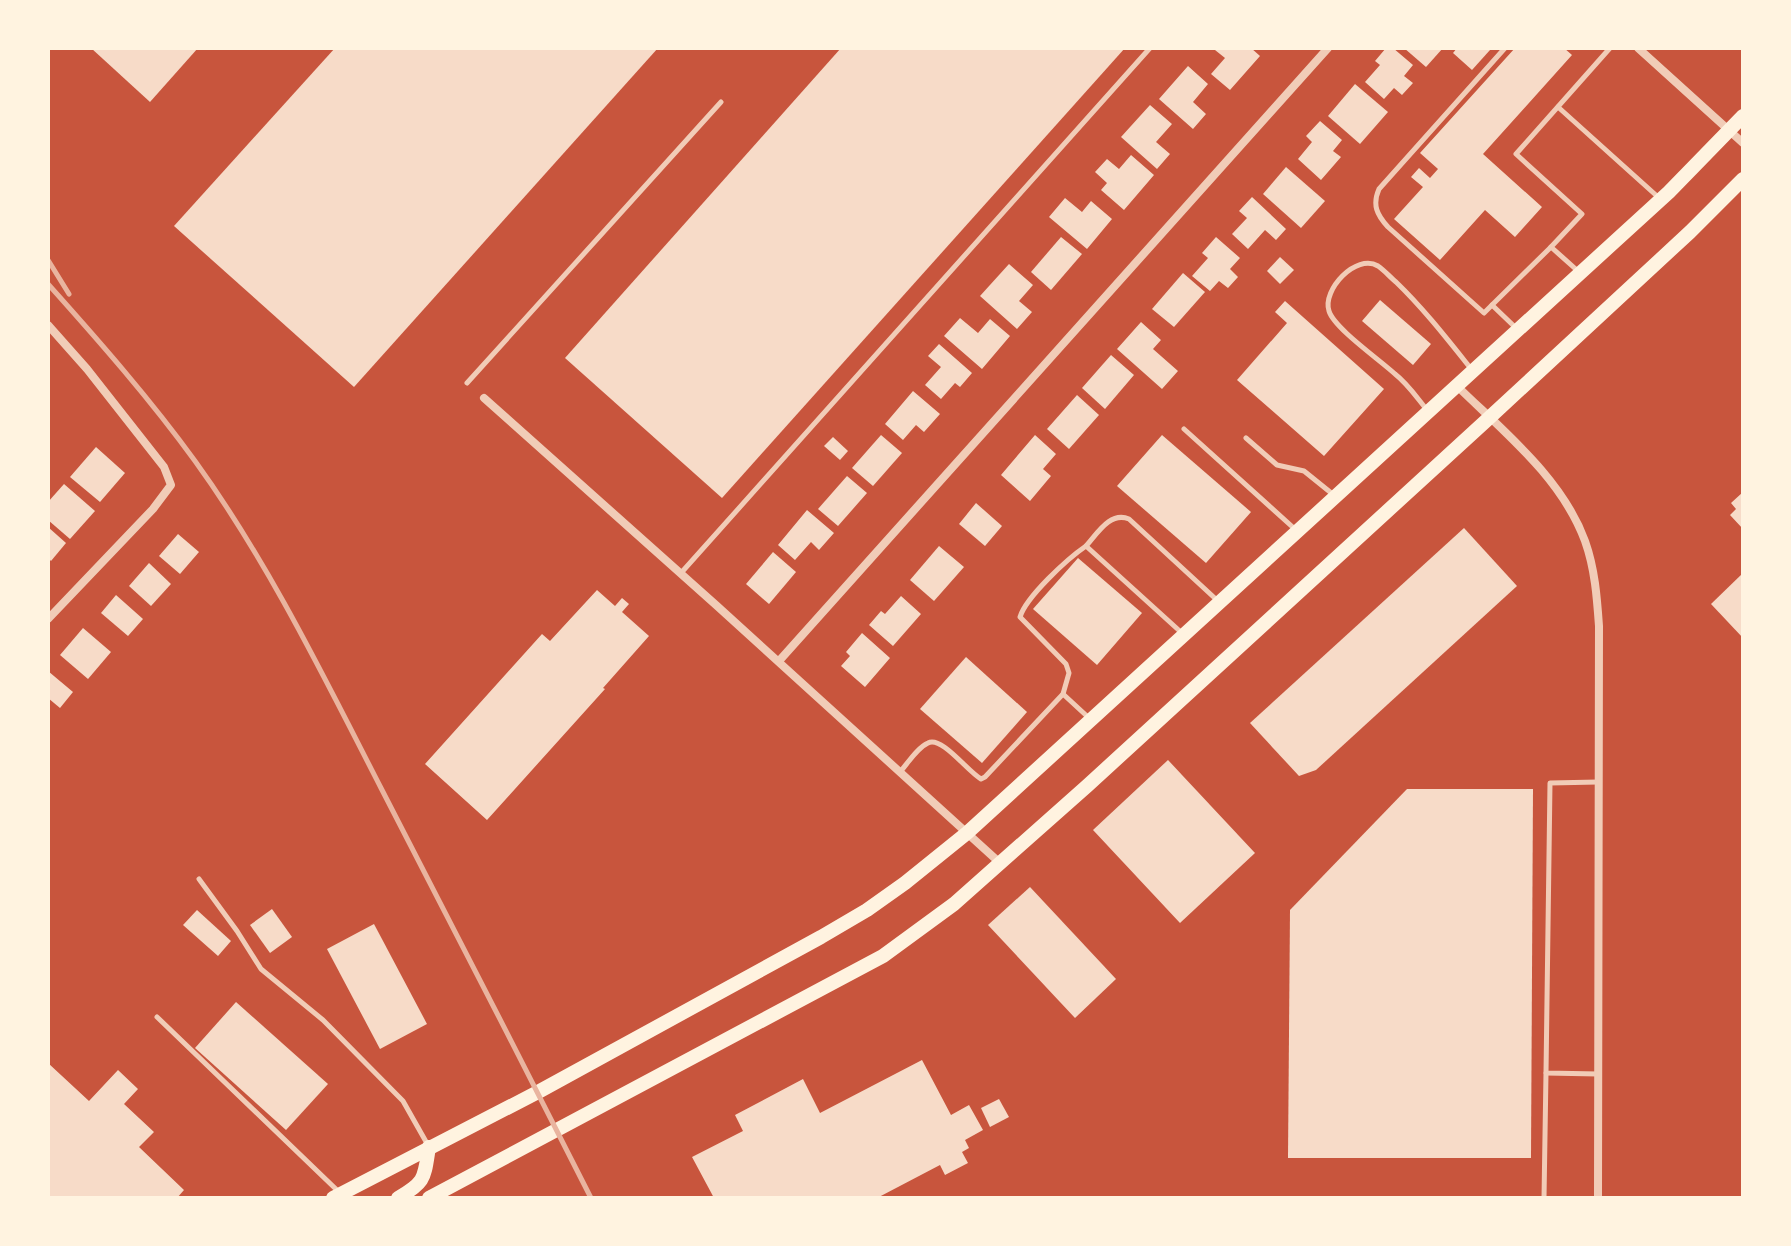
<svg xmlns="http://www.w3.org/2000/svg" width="1791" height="1246" font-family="'Varela Round',sans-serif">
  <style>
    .building { fill: #f7dbc8 }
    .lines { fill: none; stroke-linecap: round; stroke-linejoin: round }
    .service { stroke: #f1ccb7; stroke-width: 5 }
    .minor { stroke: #f1ccb7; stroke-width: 8 }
    .secondary { stroke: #fff3e0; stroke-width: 14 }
    .rail { stroke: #e9b49f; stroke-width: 5 }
  </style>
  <rect width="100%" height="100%" fill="#c8553d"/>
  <g class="building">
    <polygon points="91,48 198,48 150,102"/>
    <polygon points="335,48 658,48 354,387 174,226"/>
    <polygon points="841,48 1125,48 722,498 565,358"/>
    <polygon points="1217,48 1251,48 1260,56 1230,90 1211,74 1225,58 1215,50"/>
    <polygon points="1386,48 1393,48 1413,65 1404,76 1413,83 1402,95 1394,88 1384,99 1365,82 1380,65 1375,61"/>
    <polygon points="1404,48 1443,48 1426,67"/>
    <polygon points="1457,48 1487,48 1490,50 1472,70 1453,53"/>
    <polygon points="1515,48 1564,48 1572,55 1483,154 1542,207 1515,237 1485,210 1440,260 1394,219 1423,187 1411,177 1419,168 1430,178 1438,169 1420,153"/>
    <polygon points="1188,66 1208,84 1193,102 1206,114 1193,129 1159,99"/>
    <polygon points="1355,84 1388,112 1360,144 1328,116"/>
    <polygon points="1150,105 1172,124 1156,142 1170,154 1157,169 1121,137"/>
    <polygon points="1320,121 1342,140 1333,151 1341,157 1321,180 1298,159 1312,142 1306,136"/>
    <polygon points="1131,155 1154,175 1124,210 1101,190 1107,183 1095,172 1107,159 1119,169"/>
    <polygon points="1286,167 1325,201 1301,228 1263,194"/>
    <polygon points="1252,197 1286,229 1276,240 1265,230 1248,249 1232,234 1247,218 1239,211"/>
    <polygon points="1065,198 1082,212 1091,201 1112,219 1087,249 1049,217"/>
    <polygon points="1061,237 1082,254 1051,290 1031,272"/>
    <polygon points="1216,237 1240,258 1230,269 1238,277 1228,288 1219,281 1210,291 1192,276 1208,258 1202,253"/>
    <polygon points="1280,257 1294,270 1280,284 1267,271"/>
    <polygon points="1009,264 1033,285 1019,301 1032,312 1017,329 980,296"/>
    <polygon points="1183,273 1205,292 1174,327 1152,309"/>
    <polygon points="1380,300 1431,344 1413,365 1362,321"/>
    <polygon points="1285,301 1384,389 1324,456 1237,380 1287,323 1275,312"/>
    <polygon points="960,318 978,333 990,319 1010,336 982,369 944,336"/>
    <polygon points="1141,322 1161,340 1153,349 1178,371 1162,389 1117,349"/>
    <polygon points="939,344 972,373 960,387 955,383 941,399 925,385 941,367 928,356"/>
    <polygon points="1111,355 1134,375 1105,409 1082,388"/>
    <polygon points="913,391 940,414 924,432 916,425 903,440 885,424"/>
    <polygon points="1077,395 1099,415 1069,449 1047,429"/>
    <polygon points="881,435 902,453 873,486 852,468"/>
    <polygon points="1035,435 1056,454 1043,469 1051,476 1030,501 1001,475"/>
    <polygon points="1162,435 1251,512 1206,563 1117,486"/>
    <polygon points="833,437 848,451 840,460 824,446"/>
    <polygon points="96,447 125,473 100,502 70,477"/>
    <polygon points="847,476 867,493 838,526 818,509"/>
    <polygon points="64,484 95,511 70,539 48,520 48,502"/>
    <polygon points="1743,492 1743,529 1730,515 1736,509 1731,503"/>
    <polygon points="976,503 1002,526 985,546 959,524"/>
    <polygon points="807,510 834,533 819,550 811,542 795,560 778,545"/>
    <polygon points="48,527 66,543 51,561 48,558"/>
    <polygon points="1464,528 1517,586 1316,770 1299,776 1250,723"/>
    <polygon points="178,534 199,552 180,574 159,556"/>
    <polygon points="939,546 964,567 934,601 910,580"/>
    <polygon points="773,552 796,572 769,604 746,584"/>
    <polygon points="1078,558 1142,613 1097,665 1033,609"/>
    <polygon points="149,563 171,584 151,606 129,586"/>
    <polygon points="1743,573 1743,638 1711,604"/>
    <polygon points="597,590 615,606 622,598 629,604 622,612 649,636 603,688 605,689 487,820 425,764 542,634 550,641"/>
    <polygon points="116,595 143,619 128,636 101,613"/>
    <polygon points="901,596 921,614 893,646 869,625 881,611 885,614"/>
    <polygon points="83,628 111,652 88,679 60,655"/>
    <polygon points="862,633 890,658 865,687 841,666 850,656 846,652"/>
    <polygon points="966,657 1027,712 982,763 920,709"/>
    <polygon points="48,671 73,692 60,708 48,698"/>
    <polygon points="1168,760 1255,853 1180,923 1093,830"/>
    <polygon points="1407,789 1533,789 1531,1158 1288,1158 1290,910"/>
    <polygon points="1030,887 1116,979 1075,1018 988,925"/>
    <polygon points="272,909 292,937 270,953 250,925"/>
    <polygon points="197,910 231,941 218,956 183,925"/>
    <polygon points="374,924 427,1024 380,1049 327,949"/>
    <polygon points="236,1002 328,1084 286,1130 195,1048"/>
    <polygon points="922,1060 951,1115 969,1105 983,1130 965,1140 969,1148 962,1152 968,1163 945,1175 940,1165 877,1198 714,1198 692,1157 743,1131 735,1115 803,1079 820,1113"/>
    <polygon points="48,1063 89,1101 118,1070 138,1089 124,1104 154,1132 139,1147 184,1190 177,1198 48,1198"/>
    <polygon points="999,1099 1009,1117 990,1127 981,1108"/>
  </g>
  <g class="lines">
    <g class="service">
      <polyline points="1558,107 1658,197"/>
      <polyline points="1579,272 1551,247 1582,214 1516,154 1610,48"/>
      <path d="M1492 305 1484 313 1388 227C1377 215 1372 205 1379 189L1505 48"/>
      <polyline points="1517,329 1492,305 1551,247"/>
      <polyline points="467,383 721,102"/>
      <path d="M1428 411C1417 398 1408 384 1395 374 1380 360 1334 328 1329 311 1322 290 1356 253 1378 266 1384 270 1390 277 1396 282 1424 309 1448 340 1472 370"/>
      <polyline points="1184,429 1297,531"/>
      <polyline points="1246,438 1277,465 1304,471 1335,496"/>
      <polyline points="681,573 1150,48"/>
      <path d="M1183 634 1086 546C1097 534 1110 511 1129 519L1219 602"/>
      <polyline points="1063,694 1089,718"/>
      <path d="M900 772C908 763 917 748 928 743 942 736 967 771 981 779L985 777 1063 694 1069 673 1066 664 1020 617C1026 597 1067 559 1086 546"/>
      <polyline points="1598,782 1550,783 1546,1073 1598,1074"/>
      <polyline points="199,879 237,931 261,969 323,1020 403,1101 429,1147"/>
      <polyline points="157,1017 340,1193"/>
      <polyline points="1544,1198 1546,1073"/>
    </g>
    <g class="minor">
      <polyline points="1638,48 1743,143"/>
      <polyline points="48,325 87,369 164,467 171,485 153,509 48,619"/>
      <path d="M1457 386C1504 432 1562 478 1585 541 1595 569 1597 598 1599 626L1598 1198"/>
      <polyline points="484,398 716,605 1000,863"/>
      <polyline points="779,661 1328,48"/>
    </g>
    <g class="secondary">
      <polyline points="333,1198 538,1092 821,937 867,910 905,883 967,833 1669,192 1743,116"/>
      <path d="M398 1198C426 1182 424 1178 429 1147"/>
      <polyline points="429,1198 883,956 954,904 1087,786 1489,418 1690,232 1743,179"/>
    </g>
    <g class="rail">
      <polyline points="48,260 69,294"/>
      <path d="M48 284C99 341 150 399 195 461 268 562 324 677 381 788 451 924 522 1061 591 1198"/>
    </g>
  </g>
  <rect width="1791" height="1246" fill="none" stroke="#fff3e0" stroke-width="100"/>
</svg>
